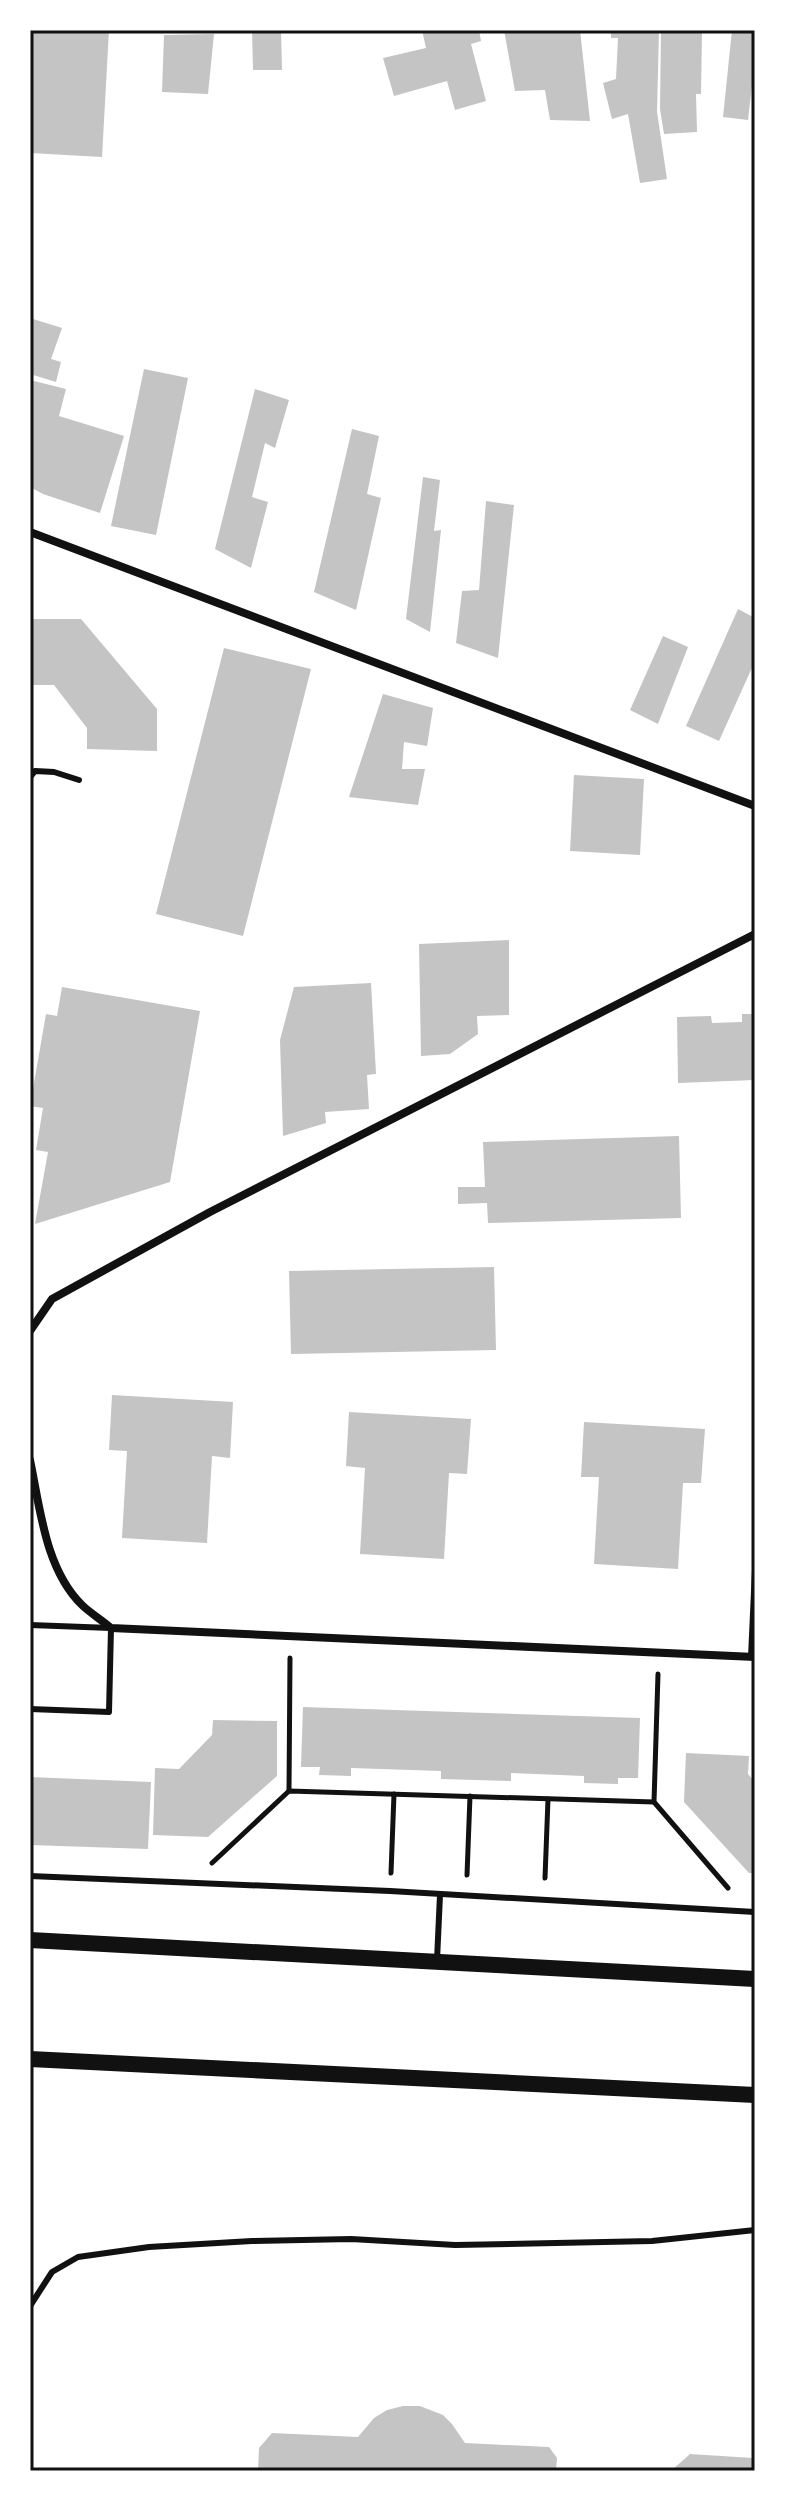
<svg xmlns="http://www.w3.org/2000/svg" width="785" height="2501" font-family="'Sofia Sans Condensed',sans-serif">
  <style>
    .building { fill: #c4c4c4 }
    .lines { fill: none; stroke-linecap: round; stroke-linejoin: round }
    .path { stroke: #111; stroke-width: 5 }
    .service { stroke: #111; stroke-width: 6 }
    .minor { stroke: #111; stroke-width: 8 }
    .secondary { stroke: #111; stroke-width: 16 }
    .neatline { fill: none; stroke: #111; stroke-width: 3 }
  </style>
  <rect width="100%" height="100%" fill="#fff"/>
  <g class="building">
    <polygon points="30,30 109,30 102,157 30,153"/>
    <polygon points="252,30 281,30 282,70 253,70"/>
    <polygon points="422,30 479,30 481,41 471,44 486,101 455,110 447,81 394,96 383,58 426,48"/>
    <polygon points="504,30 580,30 590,121 550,120 545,90 515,91"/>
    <polygon points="611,30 659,30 657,112 667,179 640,183 628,114 612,119 603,83 616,79 618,38 611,38"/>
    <polygon points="661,30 702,30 701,94 696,94 697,132 664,134 660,109"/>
    <polygon points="732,30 755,30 755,59 748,120 723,117"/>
    <polygon points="214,34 208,94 162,92 164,35"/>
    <polygon points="30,318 62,328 51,359 61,362 56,382 30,374"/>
    <polygon points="144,369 188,378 156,535 111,526"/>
    <polygon points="30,380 66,389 59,416 124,436 100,513 43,494 30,487"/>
    <polygon points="255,389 289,400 275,448 265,443 252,497 268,502 251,568 215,549"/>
    <polygon points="352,429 379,436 367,494 381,498 356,610 314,592"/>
    <polygon points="423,477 440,480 434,531 441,530 430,632 406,619"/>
    <polygon points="486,501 514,505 498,658 456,643 462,591 479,590"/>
    <polygon points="738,609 755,618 755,661 719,741 686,726"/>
    <polygon points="30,619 81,619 157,709 157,751 87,749 87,728 54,685 30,685"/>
    <polygon points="663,636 688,647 658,724 630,710"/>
    <polygon points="224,648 311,669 243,936 156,914"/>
    <polygon points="383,694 433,708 427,746 404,742 402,769 425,769 418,805 349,797"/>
    <polygon points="574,775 644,779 640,855 570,851"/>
    <polygon points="509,940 509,1015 477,1016 478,1034 450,1054 421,1056 419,944"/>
    <polygon points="371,983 376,1074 367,1075 369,1109 325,1112 326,1123 283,1136 280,1040 294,987"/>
    <polygon points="62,987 200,1011 170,1182 35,1224 48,1152 36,1150 43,1108 30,1106 46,1014 57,1016"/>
    <polygon points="742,1014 755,1014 755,1080 678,1083 677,1017 711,1016 712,1023 742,1022"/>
    <polygon points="679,1136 681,1218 488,1223 487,1203 458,1204 458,1187 485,1187 483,1142"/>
    <polygon points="494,1267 496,1350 291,1354 289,1271"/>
    <polygon points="112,1395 233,1402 230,1458 212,1456 207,1543 122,1538 127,1451 109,1450"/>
    <polygon points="349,1412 471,1419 467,1474 449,1473 444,1559 360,1554 365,1468 346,1466"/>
    <polygon points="584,1422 705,1429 701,1483 683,1483 678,1569 594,1564 599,1477 581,1477"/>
    <polygon points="303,1707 640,1718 638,1778 618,1778 618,1784 584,1783 584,1776 511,1773 511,1781 441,1779 441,1771 351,1768 351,1776 319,1775 320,1767 301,1767"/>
    <polygon points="213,1720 277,1721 277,1776 208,1837 153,1835 155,1768 179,1769 212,1735"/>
    <polygon points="686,1753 749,1756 748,1774 755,1782 755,1873 749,1873 684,1802"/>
    <polygon points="30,1777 151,1782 148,1849 30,1845"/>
    <polygon points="403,2406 420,2406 443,2415 452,2424 465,2443 549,2447 557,2458 556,2471 258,2471 259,2448 272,2433 358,2437 374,2418 387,2410"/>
    <polygon points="690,2454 753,2458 755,2471 671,2471"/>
  </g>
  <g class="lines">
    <g class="path">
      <polyline points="658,1674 654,1802 728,1888"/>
      <polyline points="289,1791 290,1658"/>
      <polyline points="212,1863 289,1791 654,1802"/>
      <polyline points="391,1873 394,1794"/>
      <polyline points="467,1875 470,1796"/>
      <polyline points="545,1878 548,1799"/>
    </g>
    <g class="service">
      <polyline points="30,777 35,771 54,772 79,780"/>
      <polyline points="30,1625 111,1628 109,1712 30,1709"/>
      <polyline points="751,1657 755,1570"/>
      <polyline points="30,1876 390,1891 755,1912"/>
      <polyline points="437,1960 440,1895"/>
      <polyline points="30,2306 52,2272 78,2257 149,2247 252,2241 351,2239 455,2245 652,2241 755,2230"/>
    </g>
    <g class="minor">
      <polyline points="30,532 755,806"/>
      <polyline points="30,1331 52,1299 210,1212 755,934"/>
      <path d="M30 1460C40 1507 45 1569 82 1605 90 1613 102 1620 111 1628L755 1657"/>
    </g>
    <g class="secondary">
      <polyline points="30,1940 755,1979"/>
      <polyline points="30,2059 755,2095"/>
    </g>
  </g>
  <rect width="785" height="2501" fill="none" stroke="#ffffff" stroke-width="64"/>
  <rect x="32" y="32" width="721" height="2437" class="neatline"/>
</svg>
